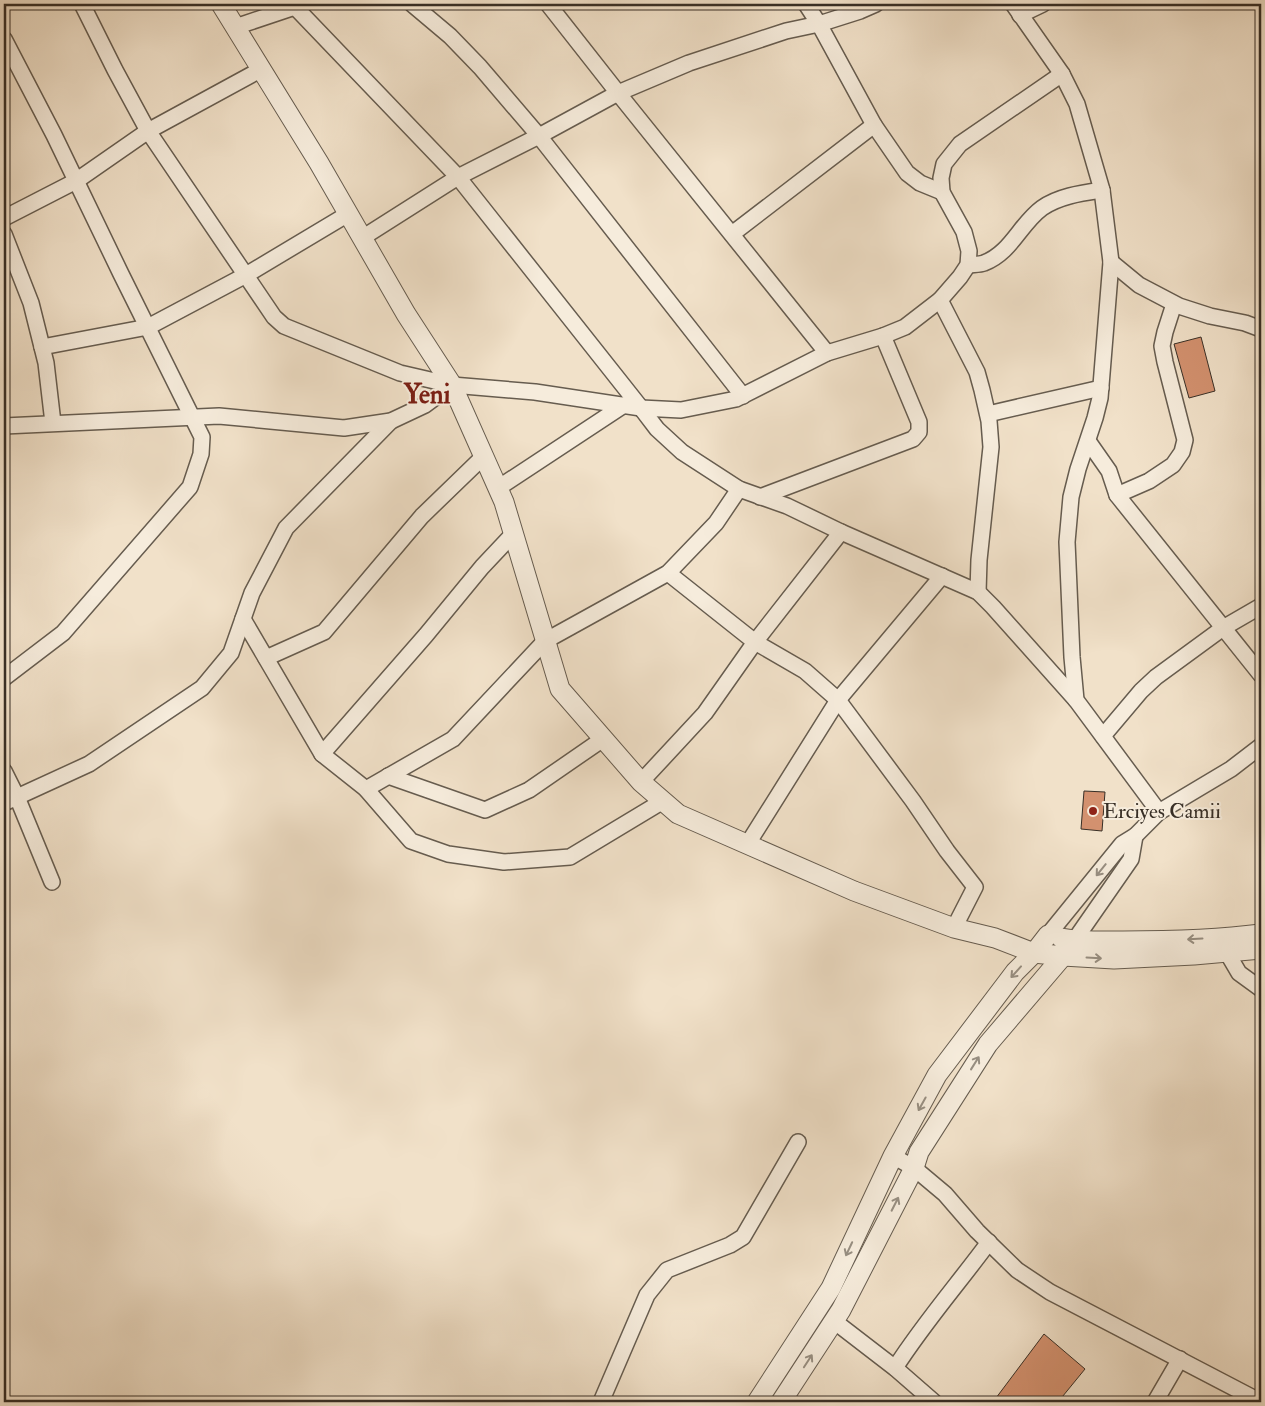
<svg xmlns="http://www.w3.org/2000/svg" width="1265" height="1406" font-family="'IM FELL Double Pica',serif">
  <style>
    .building { fill: #d3916f; stroke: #382f26 }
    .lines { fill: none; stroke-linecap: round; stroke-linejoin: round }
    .minor-casing { stroke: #665c4f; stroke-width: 18 }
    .tertiary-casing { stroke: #665c4f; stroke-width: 21 }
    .minor { stroke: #f6ecdc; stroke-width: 15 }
    .tertiary { stroke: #f6ecdc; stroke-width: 19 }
    .oneway { stroke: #978e81 }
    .poi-dot { fill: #8f2418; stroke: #f6ecdc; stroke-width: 2 }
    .labels { text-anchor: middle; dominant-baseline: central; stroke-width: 4; stroke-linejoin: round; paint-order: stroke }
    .poi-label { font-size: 21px; fill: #382f26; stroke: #f6ecdc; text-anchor: start }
    .district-label { font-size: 26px; font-weight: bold; fill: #7a1f14; stroke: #f6ecdc }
  </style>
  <rect width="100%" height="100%" fill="#f1e1c9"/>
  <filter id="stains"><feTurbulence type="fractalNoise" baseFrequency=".004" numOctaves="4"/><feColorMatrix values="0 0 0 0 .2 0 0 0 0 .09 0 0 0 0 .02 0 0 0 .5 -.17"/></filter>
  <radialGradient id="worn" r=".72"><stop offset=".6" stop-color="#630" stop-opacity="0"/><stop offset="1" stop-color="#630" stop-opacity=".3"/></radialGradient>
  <g class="building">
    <polygon points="1201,337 1215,391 1189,398 1174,344"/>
    <polygon points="1084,791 1105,792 1102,831 1081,829"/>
    <polygon points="1044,1334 1085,1369 1058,1402 993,1402"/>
  </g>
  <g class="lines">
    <defs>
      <g id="minor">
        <polyline points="82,4 115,70 148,131 274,317 284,326 400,373 452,385 535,392 641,408 681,410 736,399 827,353 883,336 905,327 940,300 960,277 968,265 969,251 964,232 942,192 941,178 944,164 960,144 1062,74"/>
        <polyline points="412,4 450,36 480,67 539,136 743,396"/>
        <polyline points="548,4 618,93 827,353"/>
        <polyline points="806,4 819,24 874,125 907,173 920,183 942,192"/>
        <polyline points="1013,4 1062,74 1077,104 1102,190 1111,262 1100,398 1095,418 1078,469 1071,497 1067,542 1072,657 1076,700 1159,812"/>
        <polyline points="296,8 458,177 641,408 657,429 682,452 739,489 787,506 841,532 978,592 993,607 1076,700"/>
        <polyline points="1020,15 1043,4"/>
        <polyline points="235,27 304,4"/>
        <polyline points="4,39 54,135 121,274 202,437 201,454 190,487 63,633 4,678"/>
        <polyline points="4,218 76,181 148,131 260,70"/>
        <polyline points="4,234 31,303 46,363 53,423"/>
        <polyline points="732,234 874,125"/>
        <polyline points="362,238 458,177 539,136 618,93 689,63 786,31 819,24 860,11 876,4"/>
        <polyline points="1111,262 1139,285 1179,306 1210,316 1245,323 1261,329"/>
        <path d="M968 265C973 264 979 265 984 263 1011 253 1020 224 1042 208 1059 196 1082 193 1102 190"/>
        <polyline points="940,300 977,372 982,390 989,421 991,447 979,560 978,592"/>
        <polyline points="42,347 148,327 246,275 348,214"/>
        <polyline points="988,414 1101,388"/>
        <polyline points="4,426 219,416 344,428 391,421 425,405 452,385"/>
        <polyline points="1088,441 1109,471 1117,495 1261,675"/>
        <polyline points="498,488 624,405"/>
        <polyline points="1117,495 1149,481 1173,465 1182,452 1185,440 1165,362 1162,346 1165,332 1174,304"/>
        <polyline points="760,497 913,439 919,432 919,422 883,336"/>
        <polyline points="668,573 755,642 805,671 838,700 913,801 947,851 975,887 954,928"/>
        <polyline points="243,619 322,754 366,789 411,841 448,854 504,862 570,857 663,801"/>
        <polyline points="266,658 324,632 422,516 484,456"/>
        <polyline points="1103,736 1141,691 1156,677 1223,628 1261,606"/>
        <polyline points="322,754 426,635 482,567 514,533"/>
        <polyline points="4,771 17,797 52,882"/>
        <polyline points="388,776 485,810 529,790 603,739"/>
        <polyline points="641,782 705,713 755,642 841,532"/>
        <polyline points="366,789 453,739 545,641 668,573 716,523 739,489"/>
        <polyline points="4,803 89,764 202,688 231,653 252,593 286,528 391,421"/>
        <polyline points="747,845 838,700 942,576"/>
        <polyline points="1048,935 1122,844 1135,836 1159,812 1231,769 1261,746"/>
        <polyline points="1074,941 1131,859 1135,836"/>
        <polyline points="1222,944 1239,973 1261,989"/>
        <polyline points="893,1156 914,1168 945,1194 977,1231 1017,1270 1050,1292 1261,1402"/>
        <polyline points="834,1321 895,1368 934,1402"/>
        <path d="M895 1368C923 1324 958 1284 989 1242"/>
        <polyline points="601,1402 647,1295 667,1270 730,1245 743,1237 798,1142"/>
        <polyline points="1155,1402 1180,1359"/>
      </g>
      <g id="tertiary">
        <polyline points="221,4 319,163 406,314 452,385 504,502 560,689 641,782 678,814 854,891 954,928 995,938 1034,953 1063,956 1114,959 1194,955 1261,949"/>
        <path d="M1061 938C1082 942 1102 941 1123 941 1169 941 1215 940 1261 934"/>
        <polyline points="757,1402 831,1288 893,1156 937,1075 1015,972 1034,953 1048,935"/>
        <polyline points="781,1402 841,1310 914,1168 919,1152 988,1044 1063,956 1074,941"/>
      </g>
    </defs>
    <use href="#minor" class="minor-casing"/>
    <use href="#tertiary" class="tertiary-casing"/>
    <use href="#minor" class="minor"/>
    <use href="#tertiary" class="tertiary"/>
  </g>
  <defs><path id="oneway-shaft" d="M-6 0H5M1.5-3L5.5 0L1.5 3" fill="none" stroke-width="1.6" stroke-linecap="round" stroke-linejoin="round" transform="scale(1.25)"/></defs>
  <g class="oneway">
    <use href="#oneway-shaft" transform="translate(1101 870) rotate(129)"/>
    <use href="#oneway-shaft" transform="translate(1195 939) rotate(177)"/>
    <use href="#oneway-shaft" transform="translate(1094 958) rotate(3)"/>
    <use href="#oneway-shaft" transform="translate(1016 972) rotate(132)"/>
    <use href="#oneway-shaft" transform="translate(975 1063) rotate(-58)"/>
    <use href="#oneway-shaft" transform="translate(922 1104) rotate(119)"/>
    <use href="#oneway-shaft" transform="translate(895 1204) rotate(-63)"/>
    <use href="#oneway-shaft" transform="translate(849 1249) rotate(115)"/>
    <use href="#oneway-shaft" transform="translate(808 1361) rotate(-57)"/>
  </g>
  <circle class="poi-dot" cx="1093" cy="811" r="5"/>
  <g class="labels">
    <g class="poi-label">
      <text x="1103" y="811">Erciyes Camii</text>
    </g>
    <g class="district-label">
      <text x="427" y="395">Yeni</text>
    </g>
  </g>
  <rect width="1265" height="1406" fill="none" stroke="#f1e1c9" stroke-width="20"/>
  <rect x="5" y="5" width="1255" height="1396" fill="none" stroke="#382f26" stroke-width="2.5"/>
  <rect x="10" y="10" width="1245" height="1386" fill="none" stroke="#382f26"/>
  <rect width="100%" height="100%" filter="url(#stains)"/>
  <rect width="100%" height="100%" fill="url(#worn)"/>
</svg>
